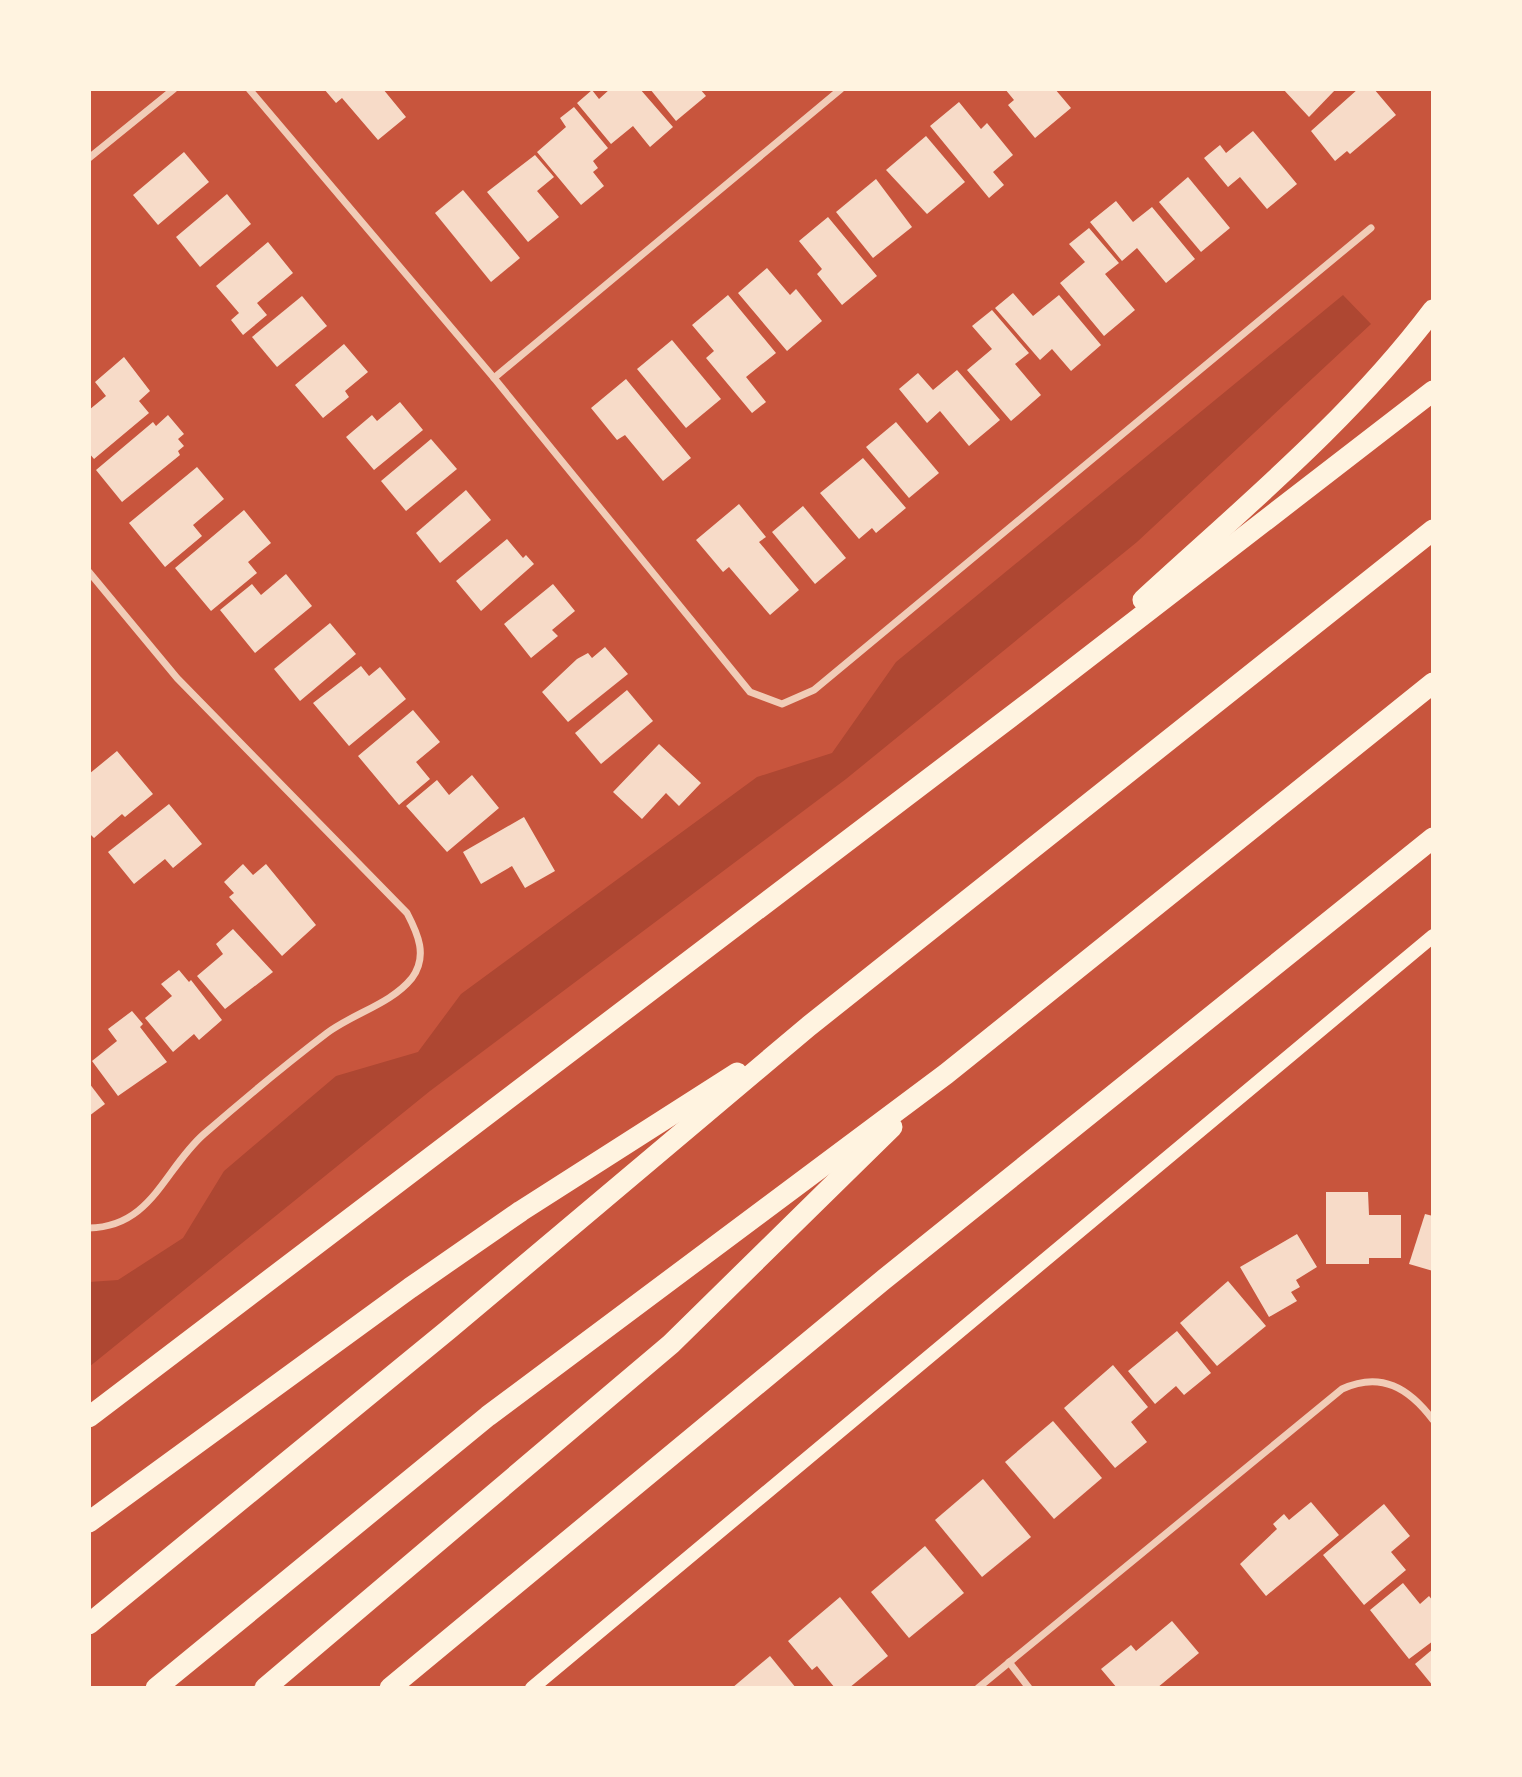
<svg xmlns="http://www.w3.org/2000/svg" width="1522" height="1777" font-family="'Noto Sans',sans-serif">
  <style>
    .green { fill: #ae4732 }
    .building { fill: #f7dbc8 }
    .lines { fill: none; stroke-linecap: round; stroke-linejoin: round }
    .minor { stroke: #f1ccb7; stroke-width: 7 }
    .secondary { stroke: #fff3e0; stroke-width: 14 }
    .motorway { stroke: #fff3e0; stroke-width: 21 }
  </style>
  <rect width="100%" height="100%" fill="#c8553d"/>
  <polygon class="green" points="1343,295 1371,324 1137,542 846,779 430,1091 89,1367 89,1282 118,1280 183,1238 224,1171 336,1076 418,1052 461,994 757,777 832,753 896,662"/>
  <g class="building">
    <polygon points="324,89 383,89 406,117 378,140 342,98 336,103"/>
    <polygon points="610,89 640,89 673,127 650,147 633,126 611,144 577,103 592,90 599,99"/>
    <polygon points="650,89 700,89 706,96 676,121"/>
    <polygon points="1005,89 1055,89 1071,108 1035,138 1008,105 1014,100"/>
    <polygon points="1283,89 1336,89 1309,117"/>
    <polygon points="1358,89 1374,89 1396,115 1350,154 1347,151 1335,161 1311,131"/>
    <polygon points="959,102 981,129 987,123 1013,155 993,172 1004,185 989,198 930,126"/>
    <polygon points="574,107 608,148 593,161 598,168 593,172 604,186 581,205 537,152 566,127 560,118"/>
    <polygon points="1253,131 1297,184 1267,209 1240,177 1228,187 1204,158 1220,145 1226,153"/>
    <polygon points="926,136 965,182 927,214 886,170"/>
    <polygon points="184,152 209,182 158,225 133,195"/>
    <polygon points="535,155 554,177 537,191 559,217 528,242 487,192"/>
    <polygon points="1188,177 1230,228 1201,252 1159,202"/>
    <polygon points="876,179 912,227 873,258 836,212"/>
    <polygon points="463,190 520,258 491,282 435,213"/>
    <polygon points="227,194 251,224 200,267 176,237"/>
    <polygon points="1116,201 1133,222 1152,207 1195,259 1166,283 1137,248 1122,261 1090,222"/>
    <polygon points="828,217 877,276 842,305 817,274 822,269 799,241"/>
    <polygon points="1089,228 1119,263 1105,274 1135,310 1104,336 1060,283 1085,262 1069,244"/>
    <polygon points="268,242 293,273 257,303 267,315 243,335 231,320 239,313 216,286"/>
    <polygon points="767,268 790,295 796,289 822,321 787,351 738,293"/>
    <polygon points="1013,293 1033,316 1059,295 1101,345 1071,371 1052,349 1040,360 995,308"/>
    <polygon points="728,295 776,353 746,377 766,402 752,413 706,358 714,351 692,325"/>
    <polygon points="302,296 327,326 277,367 252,337"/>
    <polygon points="992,310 1029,353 1015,364 1041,395 1011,421 967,370 992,349 972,326"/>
    <polygon points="672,340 721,399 686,428 637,369"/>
    <polygon points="344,344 368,372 345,391 349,397 323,418 295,385"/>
    <polygon points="124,357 150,391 139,401 149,413 94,459 89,453 89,410 106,396 95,382"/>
    <polygon points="957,370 1000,420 969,446 940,411 927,423 899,389 918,373 933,390"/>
    <polygon points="626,379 691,458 663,481 625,435 617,440 591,408"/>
    <polygon points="400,402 423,430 374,470 346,437 372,415 377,421"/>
    <polygon points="168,415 184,434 178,439 184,446 178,451 180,455 122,502 96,470 153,422 156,426"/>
    <polygon points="896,422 939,473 909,498 866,447"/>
    <polygon points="431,439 457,469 406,511 381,481"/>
    <polygon points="863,458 906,508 876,533 872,528 859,539 820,493"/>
    <polygon points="197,467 224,499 193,525 202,536 165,567 129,523"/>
    <polygon points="466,490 491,520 440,563 416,533"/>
    <polygon points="739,504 766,537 759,542 799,590 770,615 729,567 723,572 696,540"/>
    <polygon points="803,506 846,558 815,584 772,532"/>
    <polygon points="244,510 271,543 248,562 257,573 211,611 175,568"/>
    <polygon points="507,539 523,558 526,555 534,564 481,611 456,581"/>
    <polygon points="286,574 312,606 255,653 220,610 252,584 261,595"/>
    <polygon points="553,584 575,611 552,630 558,636 531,658 504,624"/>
    <polygon points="330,623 356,654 300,701 274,669"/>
    <polygon points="605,647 628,674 568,722 542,692 577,659 588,653 592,658"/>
    <polygon points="361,666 369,676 380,667 406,699 349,746 313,703"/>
    <polygon points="627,690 653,721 601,764 575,733"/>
    <polygon points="413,710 440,742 416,762 430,779 399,805 358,756"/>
    <polygon points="659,744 701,783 679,806 666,793 642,819 613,792"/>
    <polygon points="117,751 153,794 125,817 122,814 94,838 89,833 89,774"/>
    <polygon points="472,775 499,808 447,852 406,806 437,780 449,795"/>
    <polygon points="169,804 202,844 173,868 165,859 134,884 108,852"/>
    <polygon points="524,817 555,871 525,888 512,866 481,884 463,852"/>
    <polygon points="243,864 253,875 266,864 316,925 282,956 229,897 234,893 224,882"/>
    <polygon points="233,929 273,972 225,1009 197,976 223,954 216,944"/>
    <polygon points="179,970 189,982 191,980 222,1020 199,1040 194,1034 173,1052 145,1018 172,996 161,984"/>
    <polygon points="132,1011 143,1024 140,1027 167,1062 118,1096 92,1061 117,1041 108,1029"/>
    <polygon points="89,1083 105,1104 89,1116"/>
    <polygon points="1326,1192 1368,1192 1369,1215 1401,1215 1401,1258 1369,1258 1369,1264 1326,1264"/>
    <polygon points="1425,1214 1433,1216 1433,1271 1409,1264"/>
    <polygon points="1297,1234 1317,1267 1296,1280 1300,1287 1291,1292 1297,1301 1269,1317 1240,1267"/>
    <polygon points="1228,1281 1266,1326 1217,1366 1180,1323"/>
    <polygon points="1177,1331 1211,1373 1184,1395 1176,1386 1155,1404 1128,1371"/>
    <polygon points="1113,1365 1148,1407 1131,1422 1147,1442 1115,1468 1064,1408"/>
    <polygon points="1053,1421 1102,1478 1054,1519 1005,1462"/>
    <polygon points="983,1479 1031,1537 982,1577 935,1520"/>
    <polygon points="1311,1502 1339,1535 1266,1596 1240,1564 1277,1529 1273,1524 1284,1514 1289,1520"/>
    <polygon points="1384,1504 1410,1536 1391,1552 1406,1570 1364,1605 1323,1555"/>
    <polygon points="925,1546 964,1593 909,1638 871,1592"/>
    <polygon points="1403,1583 1420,1604 1429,1596 1433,1601 1433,1641 1409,1659 1370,1610"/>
    <polygon points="840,1597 888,1656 849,1688 835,1688 817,1666 812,1670 788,1641"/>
    <polygon points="1172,1621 1199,1653 1157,1688 1117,1688 1101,1669 1131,1645 1136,1651"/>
    <polygon points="1433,1649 1433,1686 1415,1664"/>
    <polygon points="770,1656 796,1688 732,1688"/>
  </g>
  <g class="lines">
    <g class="minor">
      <polyline points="249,89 494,378 750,692 782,704 814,690 1371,228"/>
      <polyline points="89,158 174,89"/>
      <polyline points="494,378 841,89"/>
      <path d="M89 572 177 678 407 913C418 934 428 956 412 978 391 1004 354 1013 327 1033 285 1065 243 1100 204 1134 164 1169 152 1227 89 1228"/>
      <polyline points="1009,1662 1029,1688"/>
      <path d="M978 1688 1342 1389C1381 1371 1409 1388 1433 1420"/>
    </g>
    <polyline class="secondary" points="532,1688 1433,936"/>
    <g class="motorway">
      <path d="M1143 600C1243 508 1351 419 1433 310"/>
      <polyline points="89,1417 1038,696 1433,391"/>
      <polyline points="89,1522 410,1288 521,1211 737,1073"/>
      <polyline points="89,1624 448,1330 809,1026 1433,530"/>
      <polyline points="156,1688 488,1416 946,1074 1433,683"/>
      <polyline points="265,1688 671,1344 892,1127"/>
      <polyline points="390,1688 882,1281 1433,838"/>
    </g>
  </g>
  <rect width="1522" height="1777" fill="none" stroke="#fff3e0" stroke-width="182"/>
</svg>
